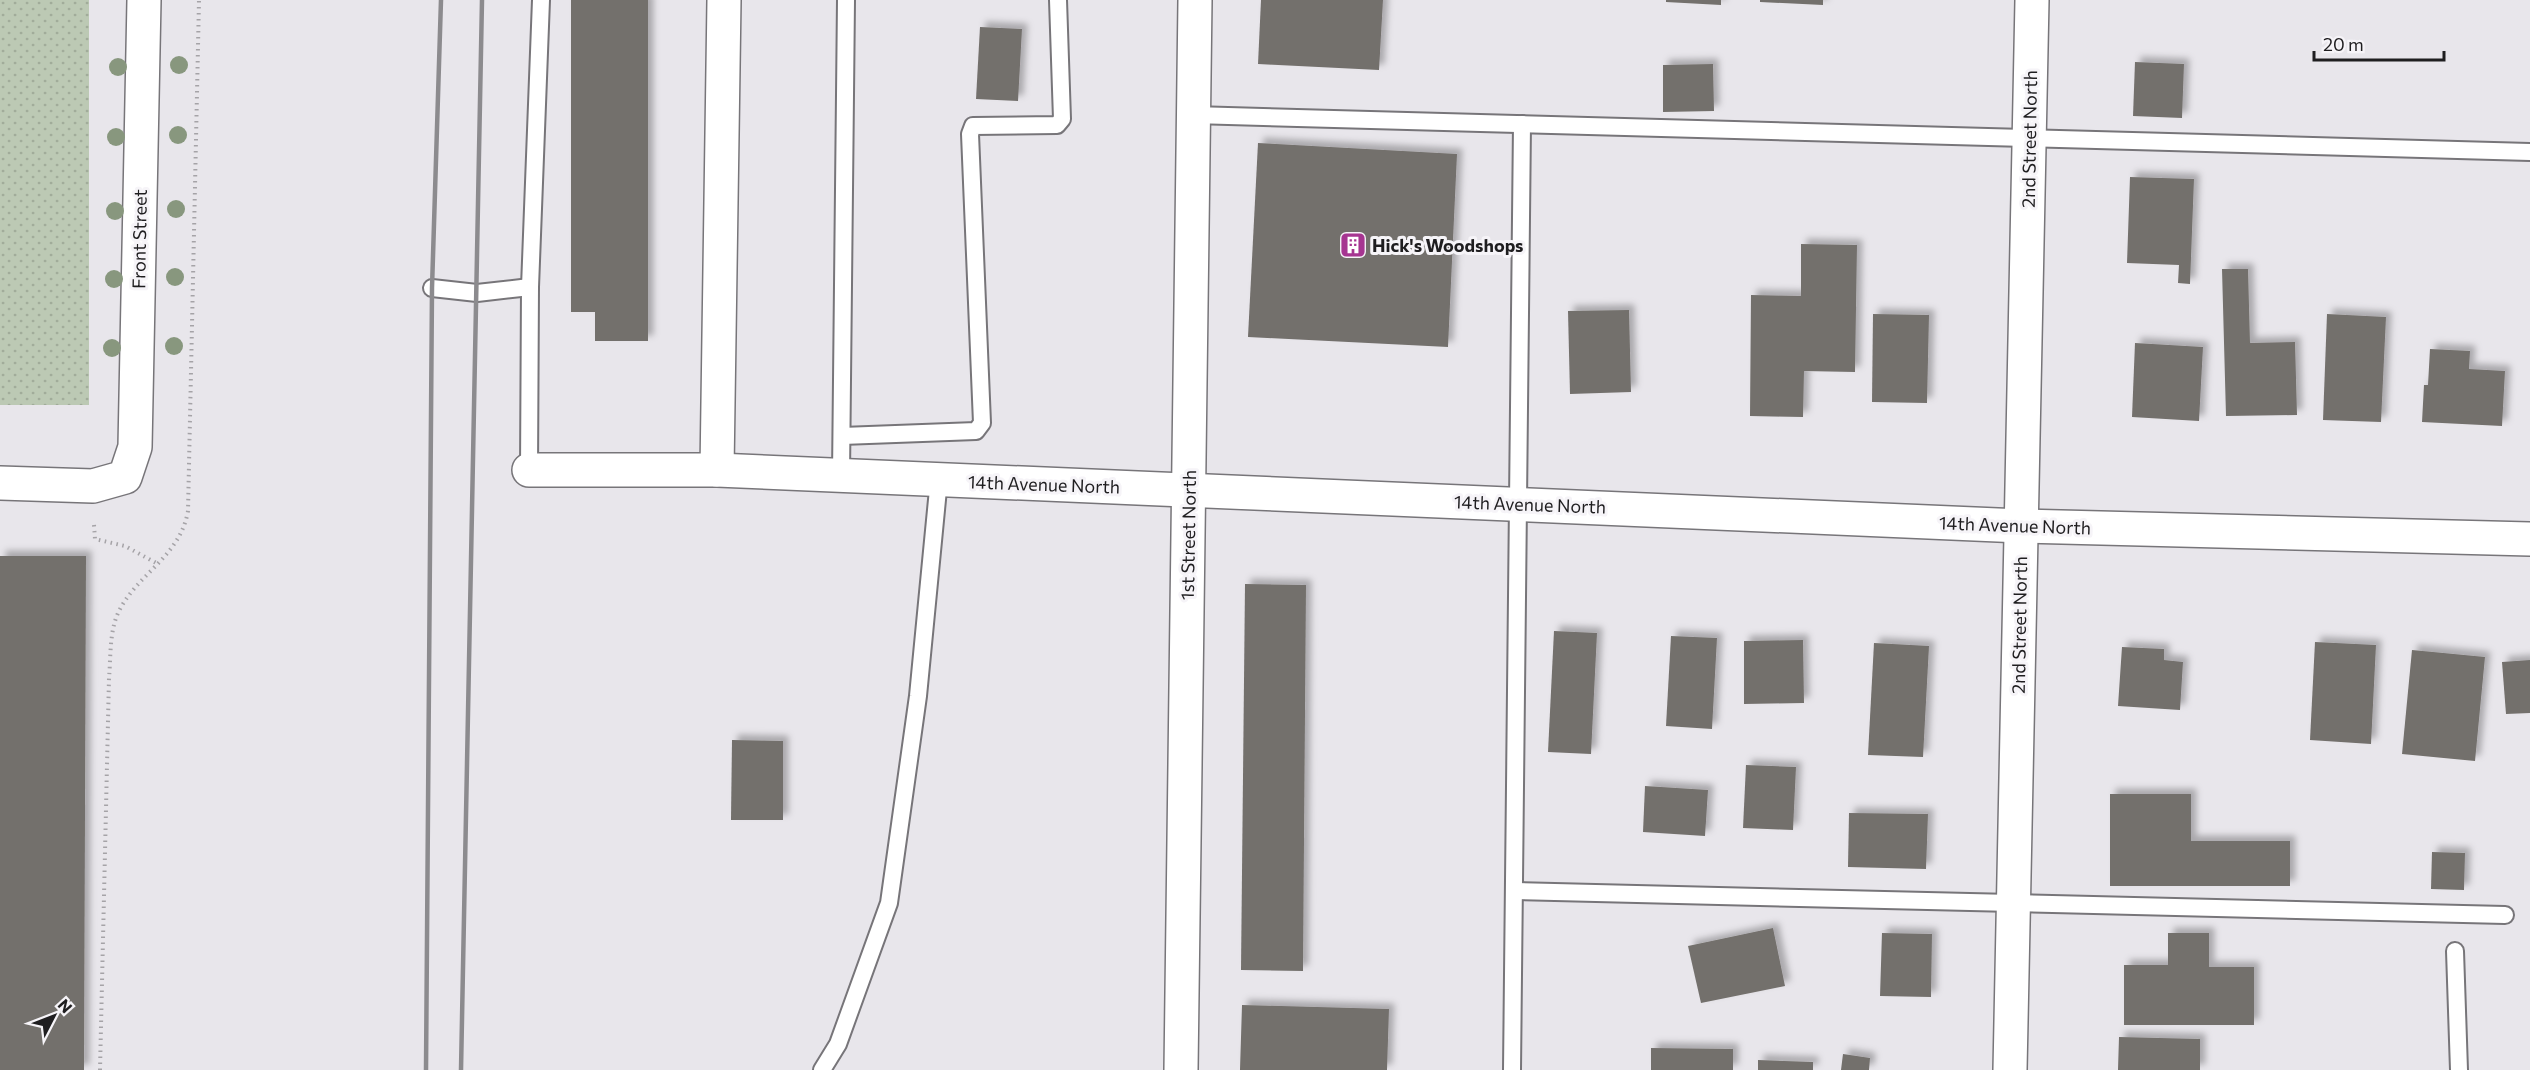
<svg xmlns="http://www.w3.org/2000/svg" width="2530" height="1070" font-family="Commissioner,sans-serif">
  <style>
    .park { fill: url(#park-dots) }
    .building { fill: #73706c; filter: url(#shadow) }
    .lines { fill: none; stroke-linecap: round; stroke-linejoin: round }
    .service-casing { stroke: #777579; stroke-width: 20 }
    .minor-casing { stroke: #777579; stroke-width: 36 }
    .path { stroke: #a5a3a7; stroke-width: 4; stroke-dasharray: 1.5 4.5; stroke-linecap: butt }
    .service { stroke: #fff; stroke-width: 16 }
    .minor { stroke: #fff; stroke-width: 33 }
    .rail { stroke: #8c8b8e; stroke-width: 4.5 }
    .tree { fill: #88977e }
    .labels { text-anchor: middle; dominant-baseline: central; stroke-width: 6; stroke-linejoin: round; paint-order: stroke }
    .street-label { font-size: 18px; fill: #1f1e20; stroke: #f6f4f8 }
    .poi-label { font-size: 18px; font-weight: bold; fill: #1f1e20; stroke: #f6f4f8; text-anchor: start }
  </style>
  <defs>
    <pattern id="park-dots" width="8" height="8" patternUnits="userSpaceOnUse" patternTransform="scale(1.5)"><rect width="8" height="8" fill="#bcc9b4"/><path d="M2 2h.1M6 6h.1" fill="none" stroke="#a1ac9a" stroke-width="1.8" stroke-linecap="round"/></pattern>
    <filter id="shadow"><feDropShadow dx="5.5" dy="-5.5" stdDeviation="3" flood-color="#0004"/></filter>
  </defs>
  <rect width="100%" height="100%" fill="#e8e6eb"/>
  <rect class="park" x="0" y="0" width="89" height="405"/>
  <g class="building">
    <polygon points="571,0 648,0 648,341 595,341 595,312 571,312"/>
    <polygon points="1261,0 1383,0 1379,70 1258,64"/>
    <polygon points="1666,0 1721,0 1721,5 1666,2"/>
    <polygon points="1760,0 1823,0 1823,5 1760,2"/>
    <polygon points="980,27 1022,29 1018,101 976,99"/>
    <polygon points="2135,62 2184,64 2182,118 2133,116"/>
    <polygon points="1713,64 1714,111 1663,112 1663,65"/>
    <polygon points="1258,143 1457,154 1448,347 1248,337"/>
    <polygon points="2130,177 2194,179 2190,284 2178,283 2179,265 2127,263"/>
    <polygon points="1801,244 1857,245 1855,372 1804,371 1803,417 1750,416 1751,295 1801,296"/>
    <polygon points="2222,269 2248,269 2250,343 2295,342 2297,415 2226,416"/>
    <polygon points="1629,310 1631,392 1570,394 1568,311"/>
    <polygon points="1873,314 1929,315 1927,403 1872,402"/>
    <polygon points="2327,314 2386,317 2381,422 2323,420"/>
    <polygon points="2135,343 2203,347 2199,421 2132,417"/>
    <polygon points="2430,349 2470,351 2469,369 2505,371 2502,426 2422,422 2424,385 2428,385"/>
    <polygon points="0,556 86,556 84,1070 0,1070"/>
    <polygon points="1245,584 1306,585 1303,971 1241,970"/>
    <polygon points="1554,631 1597,633 1591,754 1548,752"/>
    <polygon points="1671,636 1717,638 1712,729 1666,726"/>
    <polygon points="1803,640 1804,703 1744,704 1744,641"/>
    <polygon points="2315,642 2376,645 2371,744 2310,740"/>
    <polygon points="1874,643 1929,646 1923,757 1868,755"/>
    <polygon points="2122,647 2164,649 2164,660 2183,662 2180,710 2118,706"/>
    <polygon points="2412,650 2485,657 2475,761 2402,754"/>
    <polygon points="2530,660 2530,713 2506,714 2502,662"/>
    <polygon points="732,740 783,741 783,820 731,820"/>
    <polygon points="1746,765 1796,767 1793,830 1743,828"/>
    <polygon points="1645,786 1708,790 1705,836 1643,832"/>
    <polygon points="2110,794 2191,794 2191,841 2290,841 2290,886 2110,886"/>
    <polygon points="1849,813 1928,814 1926,869 1848,867"/>
    <polygon points="2432,852 2465,853 2464,890 2431,889"/>
    <polygon points="1773,928 1785,986 1701,1003 1688,946"/>
    <polygon points="1882,933 1932,934 1931,997 1880,996"/>
    <polygon points="2168,933 2209,933 2209,967 2254,967 2254,1025 2124,1025 2124,965 2168,965"/>
    <polygon points="1242,1005 1389,1009 1387,1070 1240,1070"/>
    <polygon points="2119,1037 2200,1039 2200,1070 2118,1070"/>
    <polygon points="1651,1048 1733,1049 1733,1070 1651,1070"/>
    <polygon points="1843,1054 1870,1058 1869,1070 1841,1070"/>
    <polygon points="1758,1060 1813,1062 1813,1070 1758,1070"/>
  </g>
  <g class="lines">
    <defs>
      <g id="service">
        <polyline points="1193,115 2530,152"/>
        <polyline points="530,287 541,0"/>
        <polyline points="432,288 477,293 530,287 529,470"/>
        <polyline points="842,436 976,431 982,423 970,134 973,126 1057,125 1062,119 1058,0"/>
        <polyline points="841,475 846,0"/>
        <polyline points="1514,891 2505,915"/>
        <polyline points="2455,951 2459,1070"/>
        <polyline points="822,1070 838,1044 889,903 918,696 939,479"/>
        <polyline points="1512,1070 1522,124"/>
      </g>
      <g id="minor">
        <polyline points="529,470 717,470 2021,526 2530,539"/>
        <polyline points="717,470 724,0"/>
        <polyline points="0,483 93,486 125,477 135,447 144,0"/>
        <polyline points="1181,1070 1195,0"/>
        <polyline points="2010,1070 2032,0"/>
      </g>
    </defs>
    <use href="#service" class="service-casing"/>
    <use href="#minor" class="minor-casing"/>
    <g class="path">
      <polyline points="94,525 95,539 125,546 158,564"/>
      <path d="M100 1070 109 678C111 656 109 629 120 609 140 572 180 556 188 511L199 0"/>
    </g>
    <use href="#service" class="service"/>
    <use href="#minor" class="minor"/>
    <g class="rail">
      <polyline points="426,1070 432,288 441,0"/>
      <polyline points="461,1070 482,0"/>
    </g>
  </g>
  <g class="tree">
    <circle cx="179" cy="65" r="9"/>
    <circle cx="118" cy="67" r="9"/>
    <circle cx="178" cy="135" r="9"/>
    <circle cx="116" cy="137" r="9"/>
    <circle cx="176" cy="209" r="9"/>
    <circle cx="115" cy="211" r="9"/>
    <circle cx="175" cy="277" r="9"/>
    <circle cx="114" cy="279" r="9"/>
    <circle cx="174" cy="346" r="9"/>
    <circle cx="112" cy="348" r="9"/>
  </g>
  <defs>
    <symbol id="building-square" viewBox="-11 -11 22 22"><rect x="-9" y="-9" width="18" height="18" rx="4" fill="#a63591" stroke="#f6f4f8"/><path d="M-4-6H4V6H1V3H-1V6H-4ZM-2.5-4.3h1.7v1.8h-1.7ZM.8-4.3h1.7v1.8H.8ZM-2.5-1h1.7V.8h-1.7ZM.8-1h1.7V.8H.8Z" fill="#fff"/></symbol>
  </defs>
  <g fill-rule="evenodd">
    <use href="#building-square" x="1338" y="230" width="30" height="30"/>
  </g>
  <g class="labels">
    <g class="street-label">
      <text transform="translate(2029 139) rotate(-89)">2nd Street North</text>
      <text transform="translate(139 239) rotate(-89)">Front Street</text>
      <text transform="translate(1044 484) rotate(2)">14th Avenue North</text>
      <text transform="translate(1530 504) rotate(2)">14th Avenue North</text>
      <text transform="translate(2015 525) rotate(2)">14th Avenue North</text>
      <text transform="translate(1188 535) rotate(-89)">1st Street North</text>
      <text transform="translate(2019 625) rotate(-89)">2nd Street North</text>
    </g>
    <g class="poi-label">
      <text x="1372" y="245">Hick's Woodshops</text>
    </g>
  </g>
  <g transform="translate(54 1016) rotate(48)" stroke="#f6f4f8" stroke-width="4.5" paint-order="stroke">
  <path d="M0-4.5L10 22L0 15L-10 22Z" fill="#1f1e20"/>
  <text y="-9" font-size="16" font-weight="bold" text-anchor="middle" fill="#1f1e20">N</text>
  </g>
  <path d="M2314 51v9h130v-9" fill="none" stroke="#1f1e20" stroke-width="3"/>
  <text x="2323" y="51" font-size="18" fill="#1f1e20" stroke="#f6f4f8" stroke-width="4.5" paint-order="stroke">20 m</text>
</svg>
